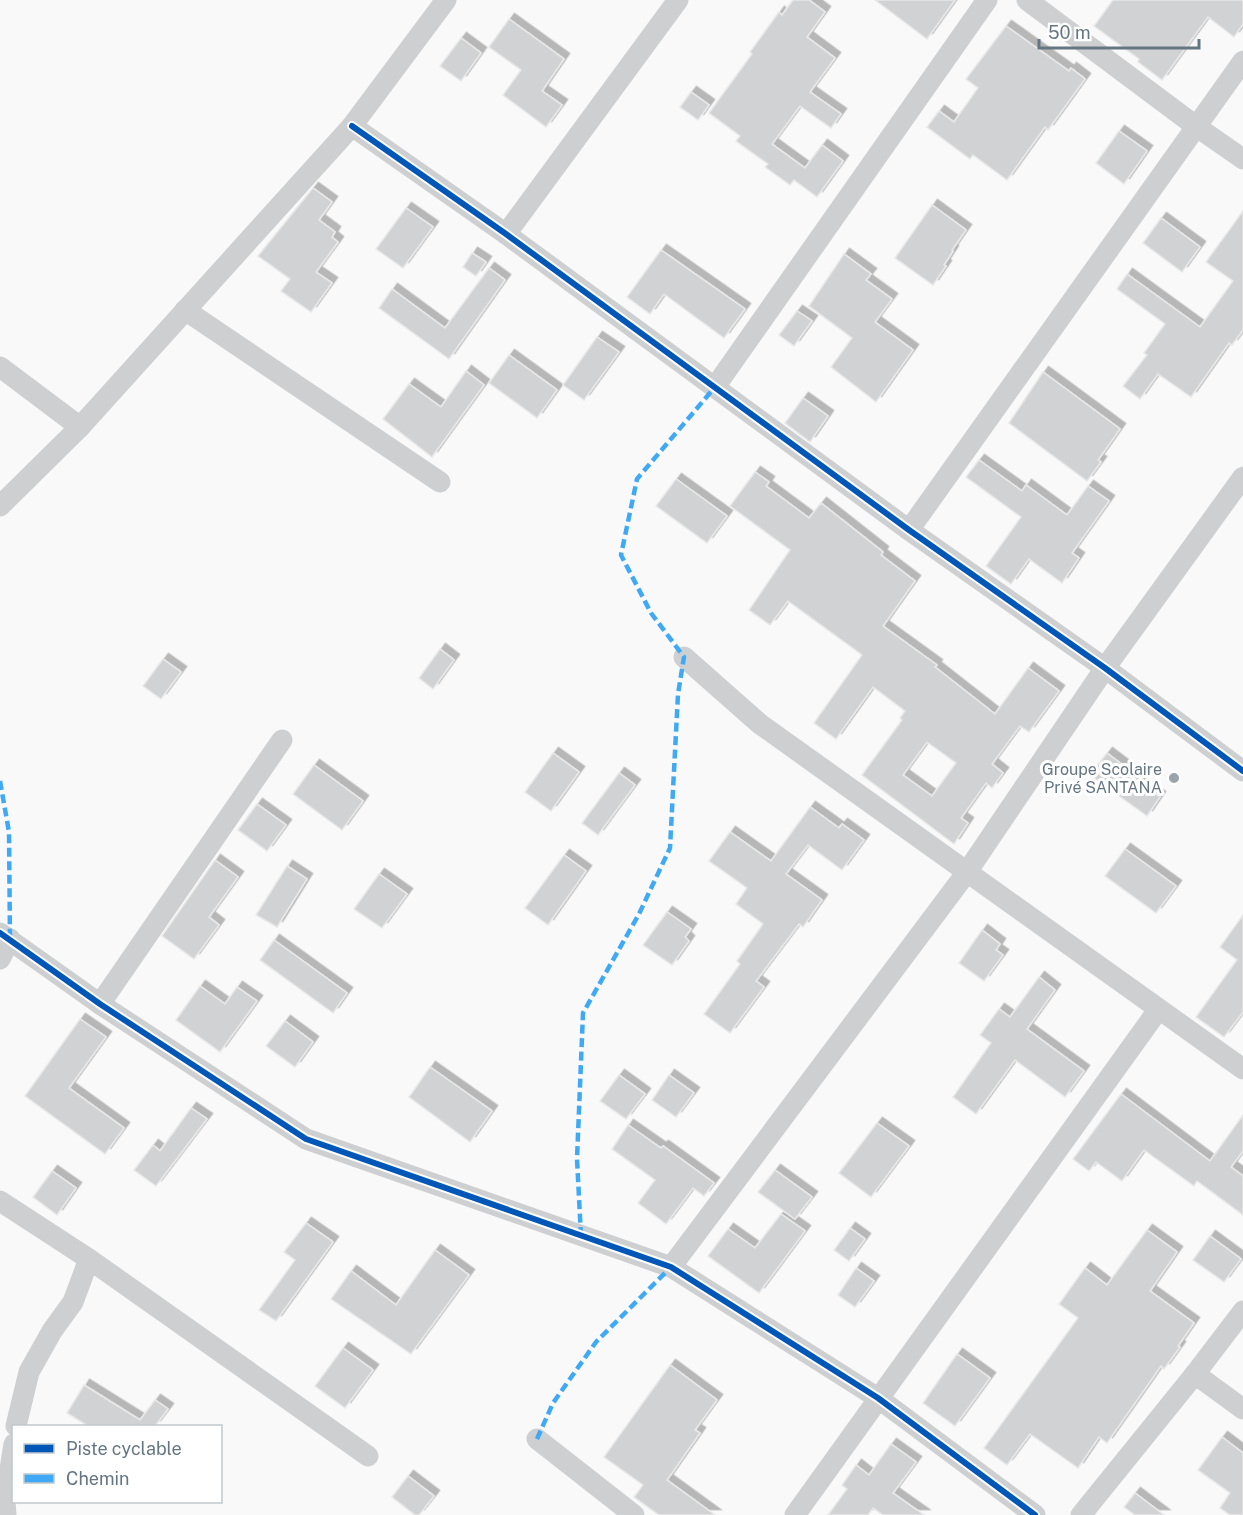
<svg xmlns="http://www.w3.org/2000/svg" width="1243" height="1515" font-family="'Public Sans',sans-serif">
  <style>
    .building { fill: #d0d2d3; stroke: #e8e8e8; stroke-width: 1.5; fill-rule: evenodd; filter: url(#shadow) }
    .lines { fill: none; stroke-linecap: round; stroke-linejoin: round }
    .minor { stroke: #cecfd0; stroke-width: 21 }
    .quiet { stroke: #3fa9f5; stroke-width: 4.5; stroke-dasharray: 9 4.5; stroke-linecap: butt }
    .cycleway-casing { stroke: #fff; stroke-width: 10 }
    .cycleway { stroke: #0057b8; stroke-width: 6 }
    .poi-dot { fill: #99a4ac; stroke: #fff; stroke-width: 2 }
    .labels { text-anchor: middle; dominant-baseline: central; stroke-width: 6; stroke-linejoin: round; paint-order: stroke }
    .poi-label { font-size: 16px; fill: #657683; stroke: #fff; text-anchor: end }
  </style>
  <defs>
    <filter id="shadow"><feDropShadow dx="5.5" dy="-5.5" stdDeviation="0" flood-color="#0004"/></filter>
  </defs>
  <rect width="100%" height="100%" fill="#f9f9f9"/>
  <g class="building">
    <polygon points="793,0 809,0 825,12 807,37 835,58 810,92 841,114 831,128 800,106 772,144 805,168 822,145 843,161 817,197 794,180 790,185 765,167 768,164 736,141 740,136 709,113 752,54 750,52 779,12 782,15"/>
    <polygon points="875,0 955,0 927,39"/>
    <polygon points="1113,0 1243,0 1243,24 1234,37 1208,17 1162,80 1138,62 1139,59 1094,26"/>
    <polygon points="509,19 564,59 542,91 562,105 546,127 503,95 521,70 489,47"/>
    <polygon points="1006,26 1069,71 1071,68 1085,79 1048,130 1045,127 1007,180 973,155 970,159 927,127 939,111 954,122 978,88 966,79"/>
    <polygon points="461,38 481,53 461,81 440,66"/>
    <polygon points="691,92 709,105 698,120 680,107"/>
    <polygon points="1119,131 1147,151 1124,184 1096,163"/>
    <polygon points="313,188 332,202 319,220 335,232 332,237 338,242 316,272 332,283 311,312 281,291 290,279 258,256"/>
    <polygon points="932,205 966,230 952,250 953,251 944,265 946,266 933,285 895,258"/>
    <polygon points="406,208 433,227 403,268 376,249"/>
    <polygon points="1243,211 1243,330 1232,345 1229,343 1191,397 1158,374 1140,399 1123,386 1147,355 1144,353 1165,324 1117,289 1127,274 1200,327 1233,281 1206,262"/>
    <polygon points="1161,218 1200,247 1182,272 1143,243"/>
    <polygon points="661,250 745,309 724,338 664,294 650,314 627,297"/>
    <polygon points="472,253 486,262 476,276 463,267"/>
    <polygon points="844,254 871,274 866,280 892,299 875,322 913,350 876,402 831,367 852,338 809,306"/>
    <polygon points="489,268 505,280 449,359 379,308 392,289 445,328"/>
    <polygon points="797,311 812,321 794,346 779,335"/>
    <polygon points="597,337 619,352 584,400 563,385"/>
    <polygon points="509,355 557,390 537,418 489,383"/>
    <polygon points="466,371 484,385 432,457 383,419 409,384 441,407"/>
    <polygon points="1043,372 1120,429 1098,460 1101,462 1087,481 1009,423"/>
    <polygon points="803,398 828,416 810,442 785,423"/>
    <polygon points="979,460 1022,491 1026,485 1067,515 1088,486 1109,501 1072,553 1079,558 1062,583 1029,559 1011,584 986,566 1021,517 966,477"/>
    <path d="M755 472 769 482 766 486 809 518 821 503 883 552 881 555 915 581 883 626 937 665 935 667 995 714 1028 668 1059 691 1029 732 1020 726 992 764 1003 773 992 788 986 783 961 818 968 823 954 844 862 775 902 720 900 718 905 711 873 687 836 739 814 723 862 655 788 601 770 625 749 610 790 550 730 506ZM927 742 956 763 932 796 903 775Z"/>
    <polygon points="676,479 727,516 707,543 656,506"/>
    <polygon points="440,649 454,660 433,689 419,678"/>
    <polygon points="163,659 181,672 161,699 143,686"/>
    <polygon points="553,753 579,772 551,811 525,792"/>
    <polygon points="1107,753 1132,772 1130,775 1160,797 1147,816 1090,775"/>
    <polygon points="314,765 363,801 342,830 293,794"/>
    <polygon points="619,773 635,785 598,835 582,823"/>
    <polygon points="257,804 286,825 267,851 238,830"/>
    <polygon points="810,807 839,828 842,824 864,840 842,870 808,845 786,874 822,900 803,927 799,924 756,981 764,987 730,1033 704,1014 740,964 737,961 763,924 736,904 747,888 709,861 730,832 771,861"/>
    <polygon points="1125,849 1176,886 1156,913 1105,876"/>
    <polygon points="564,855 586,871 548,925 525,908"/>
    <polygon points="215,860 238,877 209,917 219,925 194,959 162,936"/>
    <polygon points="287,866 307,879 277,927 256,915"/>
    <polygon points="379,874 407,894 382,928 354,909"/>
    <polygon points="667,912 691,929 685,937 689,941 672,965 643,945"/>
    <polygon points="1243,915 1243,1012 1224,1037 1196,1017 1237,960 1220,947"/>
    <polygon points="982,930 1000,944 996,950 1003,955 984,981 959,963"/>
    <polygon points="274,940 347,993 333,1013 260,960"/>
    <polygon points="1039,977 1055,990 1027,1029 1084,1071 1065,1097 1015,1060 976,1114 953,1097 991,1043 980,1035 999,1009 1010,1017"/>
    <polygon points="200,986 225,1004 237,987 257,1001 220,1052 176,1020"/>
    <polygon points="80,1019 106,1037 69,1088 124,1128 105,1154 25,1096"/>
    <polygon points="285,1021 313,1042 295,1067 266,1046"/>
    <polygon points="430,1067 492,1111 470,1142 409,1097"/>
    <polygon points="619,1075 645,1094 626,1119 600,1101"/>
    <polygon points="669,1075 694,1093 676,1117 652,1100"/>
    <polygon points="1121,1094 1210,1161 1243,1115 1243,1151 1231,1167 1243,1176 1243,1215 1197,1181 1194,1186 1144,1150 1122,1181 1096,1162 1089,1171 1073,1159"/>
    <polygon points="191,1108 207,1119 156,1186 134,1170 153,1145 160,1151"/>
    <polygon points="877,1123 909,1146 871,1197 839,1173"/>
    <polygon points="628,1125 661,1148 663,1146 714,1183 704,1196 693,1188 666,1224 638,1203 655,1180 612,1149"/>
    <polygon points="775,1170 812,1197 795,1219 758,1192"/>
    <polygon points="52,1171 76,1188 57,1215 33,1197"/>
    <polygon points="781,1214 805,1231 759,1293 708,1256 728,1229 755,1248"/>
    <polygon points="306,1223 333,1242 276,1321 259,1310 295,1260 284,1252"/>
    <polygon points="850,1228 865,1239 849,1261 834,1250"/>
    <polygon points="1147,1230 1177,1252 1150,1291 1194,1323 1178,1346 1180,1347 1164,1369 1161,1366 1107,1443 1099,1437 1078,1468 1030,1434 1007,1465 984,1448 1078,1318 1059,1304 1085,1268 1107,1285"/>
    <polygon points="1210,1236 1241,1259 1224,1282 1193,1260"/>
    <polygon points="435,1250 469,1275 411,1354 331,1299 351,1271 396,1305"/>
    <polygon points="856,1268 874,1281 855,1307 838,1295"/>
    <polygon points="343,1348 373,1370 345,1408 315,1386"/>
    <polygon points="957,1354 990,1378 955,1426 923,1403"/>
    <polygon points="670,1365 717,1400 695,1430 700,1433 667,1480 715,1515 659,1515 634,1497 643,1485 604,1457"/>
    <polygon points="84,1385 140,1420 155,1400 168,1409 155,1426 88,1426 67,1413"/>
    <polygon points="1222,1437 1243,1453 1243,1515 1230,1515 1220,1508 1230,1493 1198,1470"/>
    <polygon points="891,1444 916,1462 893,1493 924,1515 883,1515 873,1508 868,1515 828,1515 847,1489 842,1485 856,1465 869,1475"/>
    <polygon points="408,1476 434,1496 419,1515 415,1515 392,1497"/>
    <polygon points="1135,1493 1164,1515 1135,1515 1124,1507"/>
  </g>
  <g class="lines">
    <g class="minor">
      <polyline points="1027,0 1197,127 1243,159"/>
      <polyline points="352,126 506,234 909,530 1105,668 1243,771"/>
      <polyline points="506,234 678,0"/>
      <polyline points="185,310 440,482"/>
      <polyline points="0,367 80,427"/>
      <polyline points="715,387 987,0"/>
      <polyline points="0,506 80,427 352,126 446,0"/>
      <polyline points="909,530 1243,61"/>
      <polyline points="684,657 760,724 1243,1069"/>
      <polyline points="0,933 100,1004 306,1139 671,1267 878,1398 1035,1515"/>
      <polyline points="0,959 10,939"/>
      <polyline points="100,1004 282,740"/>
      <polyline points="0,1201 89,1259 368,1456"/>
      <polyline points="671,1267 967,872 1105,668 1243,477"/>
      <polyline points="1195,1374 1243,1409"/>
      <polyline points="16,1426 29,1372 52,1331 73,1302 89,1259"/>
      <polyline points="537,1439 634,1515"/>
      <polyline points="6,1515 5,1501 14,1444"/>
      <polyline points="795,1515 1158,1010"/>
      <polyline points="1081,1515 1195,1374 1243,1311"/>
    </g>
    <g class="quiet">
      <polyline points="0,781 9,832 10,939"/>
      <polyline points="581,1236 577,1159 583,1013 639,914 670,848 678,694 684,657 651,613 621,555 637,479 715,387"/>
      <polyline points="537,1439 553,1403 596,1342 671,1267"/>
    </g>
    <defs>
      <g id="cycleway">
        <polyline points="352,126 506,234 909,530 1105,668 1243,771"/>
        <polyline points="0,933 100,1004 306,1139 671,1267 878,1398 1035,1515"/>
      </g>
    </defs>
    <use href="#cycleway" class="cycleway-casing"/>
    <use href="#cycleway" class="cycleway"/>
  </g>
  <circle class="poi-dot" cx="1174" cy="778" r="6"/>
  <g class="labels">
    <g class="poi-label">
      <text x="1162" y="769">Groupe Scolaire<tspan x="1162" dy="18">Privé SANTANA</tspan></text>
    </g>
  </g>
  <rect x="12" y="1425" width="210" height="78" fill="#ffffff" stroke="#c1c8cd" stroke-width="1.5"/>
  <rect x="24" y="1444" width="30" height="9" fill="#0057b8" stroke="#c1c8cd" stroke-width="1.5"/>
  <text x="66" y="1455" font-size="18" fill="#657683">Piste cyclable</text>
  <rect x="24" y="1474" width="30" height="9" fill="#3fa9f5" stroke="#c1c8cd" stroke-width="1.5"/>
  <text x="66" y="1485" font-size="18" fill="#657683">Chemin</text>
  <path d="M1039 39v9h160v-9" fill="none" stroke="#657683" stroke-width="3"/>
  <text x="1048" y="39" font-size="18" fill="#657683" stroke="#ffffff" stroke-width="4.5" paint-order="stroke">50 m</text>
</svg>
